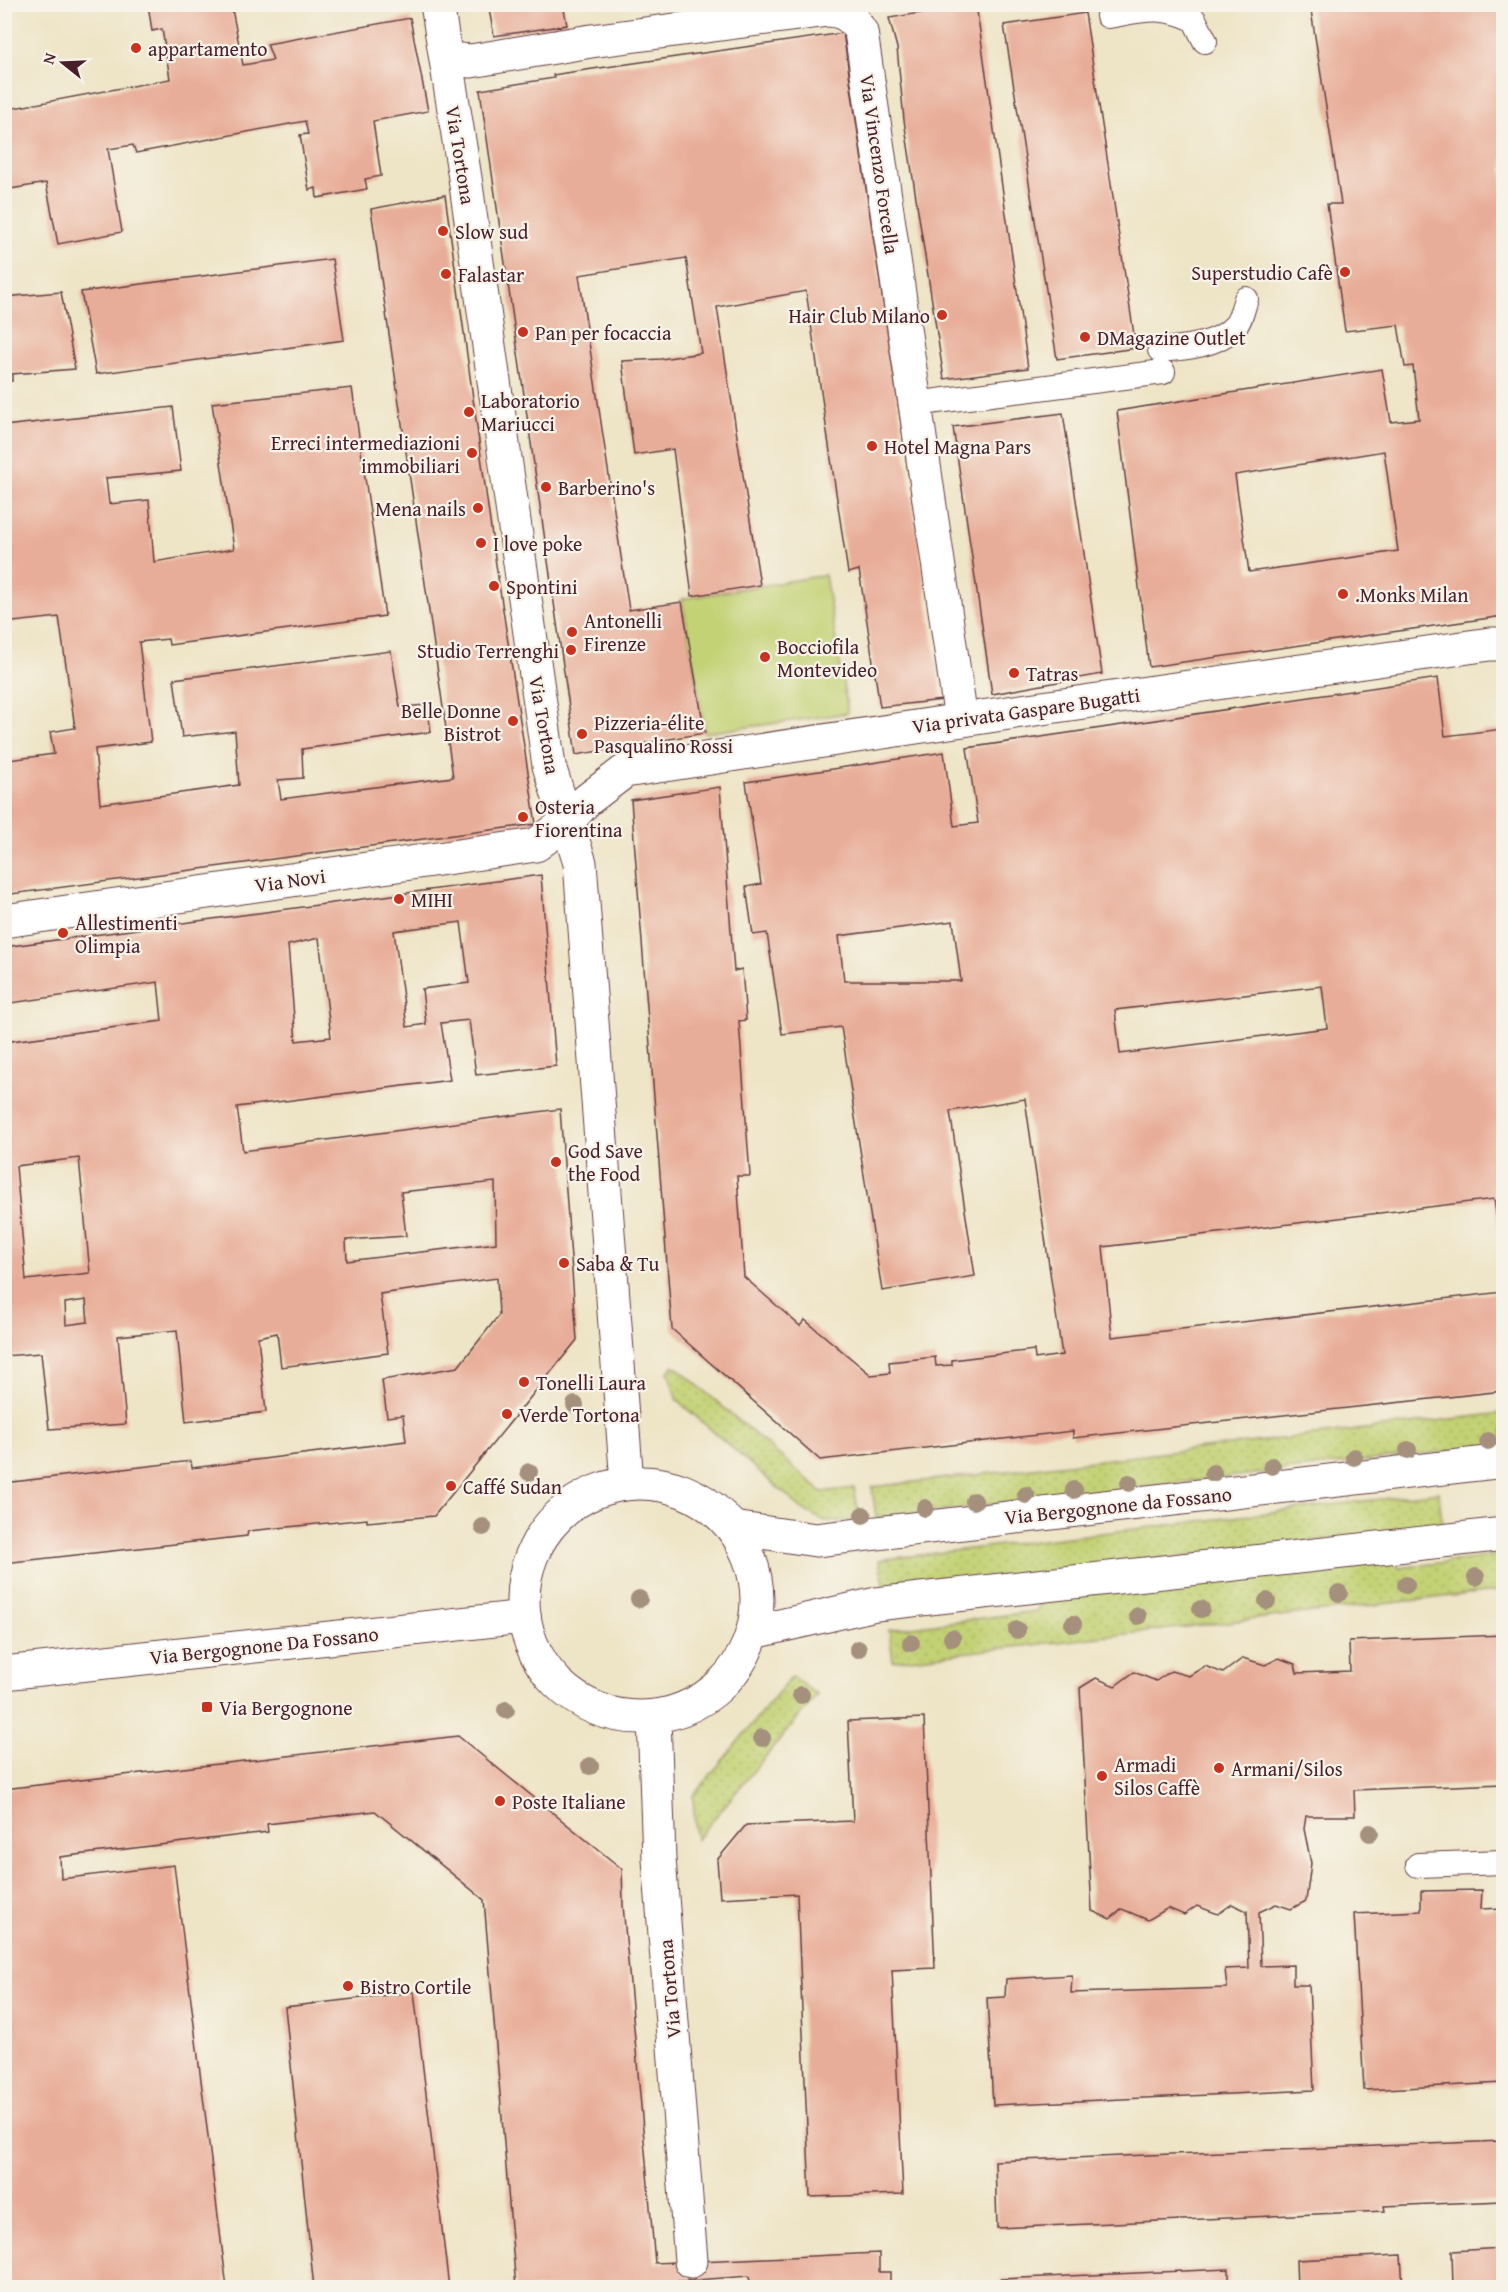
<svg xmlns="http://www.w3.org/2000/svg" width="1508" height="2292" font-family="'Gentium Book Plus',serif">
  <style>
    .grass { fill: url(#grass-dots); stroke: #867850; stroke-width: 1.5 }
    .pitch { fill: #c3d274; stroke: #867850; stroke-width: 1.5 }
    .building { fill: #e8ad98; fill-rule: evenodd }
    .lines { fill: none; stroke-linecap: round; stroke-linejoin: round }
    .service-casing { stroke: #633d42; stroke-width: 26 }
    .minor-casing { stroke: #633d42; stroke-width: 35 }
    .service { stroke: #fff; stroke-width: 24 }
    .minor { stroke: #fff; stroke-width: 33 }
    .tree { fill: #a4907b }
    .poi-dot { fill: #c8321e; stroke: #f7f3e8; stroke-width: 2 }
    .labels { text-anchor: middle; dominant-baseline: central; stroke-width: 4.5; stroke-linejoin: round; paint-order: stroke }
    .poi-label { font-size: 20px; fill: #4a1f2b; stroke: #f7f3e8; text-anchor: start }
    .street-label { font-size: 20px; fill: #4a1f2b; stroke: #f7f3e8 }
  </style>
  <defs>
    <pattern id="grass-dots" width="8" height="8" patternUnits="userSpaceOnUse" patternTransform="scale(1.5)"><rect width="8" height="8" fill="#c3d274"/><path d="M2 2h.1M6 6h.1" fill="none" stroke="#a9b465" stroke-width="1.8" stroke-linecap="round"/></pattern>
  </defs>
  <rect width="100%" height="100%" fill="#f7f3e8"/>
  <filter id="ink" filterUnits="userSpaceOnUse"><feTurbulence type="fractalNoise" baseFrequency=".0167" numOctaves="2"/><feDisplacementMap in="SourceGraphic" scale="12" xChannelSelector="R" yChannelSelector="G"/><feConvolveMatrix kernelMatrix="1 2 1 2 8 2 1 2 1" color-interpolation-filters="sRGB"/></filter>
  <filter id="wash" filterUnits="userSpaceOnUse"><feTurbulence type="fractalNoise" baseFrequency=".008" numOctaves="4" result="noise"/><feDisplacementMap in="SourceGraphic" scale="24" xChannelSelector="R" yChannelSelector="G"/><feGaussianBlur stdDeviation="1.35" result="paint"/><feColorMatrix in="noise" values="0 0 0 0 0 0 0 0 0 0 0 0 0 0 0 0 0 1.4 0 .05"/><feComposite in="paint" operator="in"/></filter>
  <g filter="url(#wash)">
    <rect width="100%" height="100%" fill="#eee4c6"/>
    <g class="grass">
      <path d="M674 1365 822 1492 854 1488 860 1519C831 1523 825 1525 800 1507L677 1400 668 1372Z"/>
      <polygon points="1503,1413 1503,1445 876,1518 872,1487"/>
      <polygon points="1439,1492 1442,1525 886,1593 879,1560"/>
      <polygon points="1503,1555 1503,1590 893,1661 889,1630 1037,1611 1042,1597 1391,1557 1399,1568"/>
      <polygon points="792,1676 817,1695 696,1840 693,1796"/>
    </g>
    <polygon class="pitch" points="825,575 848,713 705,733 682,599"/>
    <g id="blocks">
      <g class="building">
        <polygon points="148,4 231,4 243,65 273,60 267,44 410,18 428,111 373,121 381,176 365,179 367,189 317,198 316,188 309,190 300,135 308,134 305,121 136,153 133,145 108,149 122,232 58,244 46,183 4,190 4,90 9,109 170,79 162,29 152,31"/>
        <polygon points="488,4 563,4 567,25 494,36"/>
        <polygon points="976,4 1028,368 944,379 904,120 897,48 889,18"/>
        <path d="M1310 4H1503V616L1149 667 1117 411 1382 369 1391 422 1419 419 1413 366 1405 367 1398 325 1345 331 1327 204H1341ZM1384 451 1398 551 1249 572 1235 475Z"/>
        <polygon points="1085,13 1136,348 1057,359 1004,25"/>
        <polygon points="843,33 942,700 880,707 859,570 848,573 806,291 717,307 760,585 692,596 673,449 634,455 622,361 661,359 701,353 686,258 579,275 629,610 682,602 705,733 576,755 480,90 554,78 553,75 565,73"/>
        <polygon points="445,195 495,558 536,824 4,895 4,732 9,760 54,754 50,732 75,728 59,617 4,623 4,426 173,407 181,471 106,478 109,504 149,500 154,562 234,549 212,403 352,388 385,616 169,645 168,639 139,642 151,742 95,749 100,804 239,785 235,731 182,737 174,679 391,651 400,707 427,705 431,732 302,749 303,778 278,780 281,799 453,777 371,209"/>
        <polygon points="332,259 344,340 96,374 81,292"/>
        <polygon points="61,292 75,369 12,374 12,381 4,381 4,297"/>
        <polygon points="1063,413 1102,674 992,694 953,427"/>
        <path d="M1438 678 1445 736 1503 729V1260L1494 1199 1103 1247 1112 1337 1503 1292V1391L1073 1438V1431L820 1460 672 1329 631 800 720 787 734 971 742 969 746 1020 739 1021 750 1176H737L744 1277 800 1326 805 1320 871 1375 890 1373 889 1362 935 1357 936 1366 952 1365V1360L1034 1350 1035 1359 1062 1355 1025 1099 950 1111 975 1276 882 1291 841 1027 782 1034 767 933 753 935 746 887 761 884 746 782 944 752 954 826 978 823 967 748ZM953 921 961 981H844L839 936ZM1322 986 1327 1028 1120 1054 1115 1010Z"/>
        <path d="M541 875 556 1066 476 1075 469 1020 441 1023 450 1080 237 1107 243 1151 560 1109 577 1340 434 1516 367 1522V1519L248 1531 247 1536 4 1563V1483L191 1461 192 1468 406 1441 403 1415 387 1417 382 1380 458 1367 499 1315 497 1278 380 1294 388 1353 281 1367 277 1333 258 1337 266 1412 186 1422 177 1330 118 1336 126 1424 49 1429 41 1353 4 1356V1042L162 1021 158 982 4 1004V947ZM461 922 469 983 422 989 426 1024 407 1027 394 931ZM319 938 331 1037 296 1041 288 945ZM79 1158 90 1273 26 1280 16 1166ZM495 1182 496 1243 347 1261 346 1240 406 1236 401 1192ZM86 1300 88 1322 66 1325 65 1303Z"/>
        <polygon points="1503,1635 1503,1784 1354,1790 1355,1816 1306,1816 1304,1829 1311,1863 1306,1901 1291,1909 1276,1904 1259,1912 1261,1966 1293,1965 1293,1985 1309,1985 1314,2090 993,2105 987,1998 1005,1997 1006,1979 1072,1975 1071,1993 1227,1988 1225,1969 1249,1968 1247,1911 1232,1904 1218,1914 1197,1906 1184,1915 1168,1908 1148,1920 1122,1909 1110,1919 1092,1911 1080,1688 1096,1678 1115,1686 1134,1672 1156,1681 1171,1671 1189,1676 1205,1666 1223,1673 1243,1658 1265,1665 1279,1658 1295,1664 1297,1673 1350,1671 1349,1641"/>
        <polygon points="924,1718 935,1968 892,1970 903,2194 810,2197 797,1894 720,1898 717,1860 746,1825 853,1821 848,1721"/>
        <polygon points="458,1736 622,1869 623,1905 655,2263 879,2253 879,2272 890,2272 890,2288 751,2288 749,2276 656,2283 657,2288 516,2288 484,1900 375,1811 267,1824 268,1832 60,1857 61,1879 174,1865 227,2288 4,2288 4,1789"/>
        <polygon points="1482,1890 1481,1909 1503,1908 1503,2083 1364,2090 1354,1914 1421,1911 1421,1891"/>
        <polygon points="414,1992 449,2288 314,2288 285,2007"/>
        <polygon points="1503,2141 1503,2201 1384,2206 1385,2211 997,2228 995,2161"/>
        <polygon points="1503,2248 1503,2288 1453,2288 1452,2251"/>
        <polygon points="1401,2255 1403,2288 1297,2288 1296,2260"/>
        <polygon points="1229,2269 1229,2288 1000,2288 1000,2279"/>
      </g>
    </g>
  </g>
  <g filter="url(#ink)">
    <use href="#blocks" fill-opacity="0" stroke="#633d42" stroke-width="1.5"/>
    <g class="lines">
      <defs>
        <g id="service">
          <path d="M1108 16C1143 10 1160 4 1194 19L1205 41"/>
          <path d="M1160 350C1184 348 1217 346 1235 326 1241 320 1243 307 1246 299"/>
          <polyline points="914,404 1163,372"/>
          <polyline points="1418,1865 1504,1862"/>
        </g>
        <g id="minor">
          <polyline points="437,4 465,178 549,766 580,863 627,1483"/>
          <path d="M447 59 471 61 591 41 828 10C845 11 852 17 861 32L961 720"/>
          <polyline points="4,921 536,845 567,822 587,800 625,771 1028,710 1490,644 1504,644"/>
          <circle cx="640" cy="1600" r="117"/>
          <polyline points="733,1528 816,1540 1504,1461"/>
          <polyline points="754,1632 876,1604 1504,1534"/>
          <polyline points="4,1673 524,1617"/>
          <polyline points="654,1717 659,1859 691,2261"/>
        </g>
      </defs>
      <use href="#service" class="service-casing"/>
      <use href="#minor" class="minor-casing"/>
      <use href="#service" class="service"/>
      <use href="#minor" class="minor"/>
    </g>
    <g class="tree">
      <circle cx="575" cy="1405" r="9"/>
      <circle cx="1488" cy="1441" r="9"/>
      <circle cx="1408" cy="1450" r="9"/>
      <circle cx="1354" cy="1457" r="9"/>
      <circle cx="1272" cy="1466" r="9"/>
      <circle cx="529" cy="1472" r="9"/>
      <circle cx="1213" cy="1473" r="9"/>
      <circle cx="1129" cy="1483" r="9"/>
      <circle cx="1074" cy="1490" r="9"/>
      <circle cx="1026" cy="1495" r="9"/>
      <circle cx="974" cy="1501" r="9"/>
      <circle cx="925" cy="1508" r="9"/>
      <circle cx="863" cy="1515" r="9"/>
      <circle cx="483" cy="1527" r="9"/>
      <circle cx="1476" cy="1577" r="9"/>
      <circle cx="1406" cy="1585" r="9"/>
      <circle cx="1339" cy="1593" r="9"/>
      <circle cx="639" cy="1599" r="9"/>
      <circle cx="1267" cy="1601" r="9"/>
      <circle cx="1201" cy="1609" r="9"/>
      <circle cx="1138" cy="1616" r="9"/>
      <circle cx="1073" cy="1624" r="9"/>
      <circle cx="1017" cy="1630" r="9"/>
      <circle cx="952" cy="1638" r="9"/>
      <circle cx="911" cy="1643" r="9"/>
      <circle cx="858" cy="1649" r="9"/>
      <circle cx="801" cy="1695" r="9"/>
      <circle cx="506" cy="1710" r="9"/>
      <circle cx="762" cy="1738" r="9"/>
      <circle cx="590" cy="1766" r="9"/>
      <circle cx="1370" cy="1833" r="9"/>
    </g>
  </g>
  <g class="poi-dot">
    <circle cx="136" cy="48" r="6"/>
    <circle cx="443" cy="231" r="6"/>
    <circle cx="1345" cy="272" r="6"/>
    <circle cx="446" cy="274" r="6"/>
    <circle cx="942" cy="315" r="6"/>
    <circle cx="523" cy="332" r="6"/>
    <circle cx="1085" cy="337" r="6"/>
    <circle cx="469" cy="412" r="6"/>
    <circle cx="872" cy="446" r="6"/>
    <circle cx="472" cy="453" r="6"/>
    <circle cx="546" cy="487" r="6"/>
    <circle cx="478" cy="508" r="6"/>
    <circle cx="481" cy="543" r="6"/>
    <circle cx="494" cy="586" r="6"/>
    <circle cx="1343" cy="594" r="6"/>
    <circle cx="572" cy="632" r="6"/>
    <circle cx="571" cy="650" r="6"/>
    <circle cx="765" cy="657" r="6"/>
    <circle cx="1014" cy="673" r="6"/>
    <circle cx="513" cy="721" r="6"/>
    <circle cx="582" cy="734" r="6"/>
    <circle cx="523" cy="817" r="6"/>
    <circle cx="399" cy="899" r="6"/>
    <circle cx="63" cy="933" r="6"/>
    <circle cx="556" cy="1162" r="6"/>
    <circle cx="564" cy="1263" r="6"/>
    <circle cx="524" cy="1382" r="6"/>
    <circle cx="507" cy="1414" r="6"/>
    <circle cx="451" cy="1486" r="6"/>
    <rect x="201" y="1701" width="12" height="12" rx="3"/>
    <circle cx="1219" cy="1768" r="6"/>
    <circle cx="1102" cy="1776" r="6"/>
    <circle cx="500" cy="1801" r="6"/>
    <circle cx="348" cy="1986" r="6"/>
  </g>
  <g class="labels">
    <g class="poi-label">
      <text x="148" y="48">appartamento</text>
      <text x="455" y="231">Slow sud</text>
      <text x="1333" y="272" text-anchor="end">Superstudio Cafè</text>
      <text x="458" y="274">Falastar</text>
      <text x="930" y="315" text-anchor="end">Hair Club Milano</text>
      <text x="535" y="332">Pan per focaccia</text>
      <text x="1097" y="337">DMagazine Outlet</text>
      <text x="481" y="400">Laboratorio<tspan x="481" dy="23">Mariucci</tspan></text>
      <text x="460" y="442" text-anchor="end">Erreci intermediazioni<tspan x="460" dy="23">immobiliari</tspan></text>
      <text x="884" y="446">Hotel Magna Pars</text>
      <text x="558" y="487">Barberino's</text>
      <text x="466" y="508" text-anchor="end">Mena nails</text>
      <text x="493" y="543">I love poke</text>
      <text x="506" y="586">Spontini</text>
      <text x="1355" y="594">.Monks Milan</text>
      <text x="584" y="620">Antonelli<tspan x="584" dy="23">Firenze</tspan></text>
      <text x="777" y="646">Bocciofila<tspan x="777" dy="23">Montevideo</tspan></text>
      <text x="559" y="650" text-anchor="end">Studio Terrenghi</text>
      <text x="1026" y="673">Tatras</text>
      <text x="501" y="710" text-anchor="end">Belle Donne<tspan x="501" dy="23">Bistrot</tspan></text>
      <text x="594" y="722">Pizzeria-élite<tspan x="594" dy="23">Pasqualino Rossi</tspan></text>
      <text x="535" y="806">Osteria<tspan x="535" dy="23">Fiorentina</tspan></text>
      <text x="411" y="899">MIHI</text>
      <text x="75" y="922">Allestimenti<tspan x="75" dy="23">Olimpia</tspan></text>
      <text x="568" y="1150">God Save<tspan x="568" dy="23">the Food</tspan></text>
      <text x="576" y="1263">Saba &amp; Tu</text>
      <text x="536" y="1382">Tonelli Laura</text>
      <text x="519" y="1414">Verde Tortona</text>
      <text x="463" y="1486">Caffé Sudan</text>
      <text x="219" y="1707">Via Bergognone</text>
      <text x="1114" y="1764">Armadi<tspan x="1114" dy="23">Silos Caffè</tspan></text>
      <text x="1231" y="1768">Armani/Silos</text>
      <text x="512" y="1801">Poste Italiane</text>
      <text x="360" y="1986">Bistro Cortile</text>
    </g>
    <g class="street-label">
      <text transform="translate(461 155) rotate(81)">Via Tortona</text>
      <text transform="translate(880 164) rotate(82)">Via Vincenzo Forcella</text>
      <text transform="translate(1026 710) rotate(-8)">Via privata Gaspare Bugatti</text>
      <text transform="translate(545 725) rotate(80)">Via Tortona</text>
      <text transform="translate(290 880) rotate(-8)">Via Novi</text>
      <text transform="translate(1118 1505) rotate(-6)">Via Bergognone da Fossano</text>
      <text transform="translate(264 1645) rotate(-6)">Via Bergognone Da Fossano</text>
      <text transform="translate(669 1989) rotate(-95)">Via Tortona</text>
    </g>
  </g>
  <rect width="1508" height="2292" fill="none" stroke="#f7f3e8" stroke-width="24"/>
  <g transform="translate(63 63) rotate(288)" stroke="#f7f3e8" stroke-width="4.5" paint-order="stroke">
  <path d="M0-4.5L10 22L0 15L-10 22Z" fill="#4a1f2b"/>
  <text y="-9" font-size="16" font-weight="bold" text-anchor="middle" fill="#4a1f2b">N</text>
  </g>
</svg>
